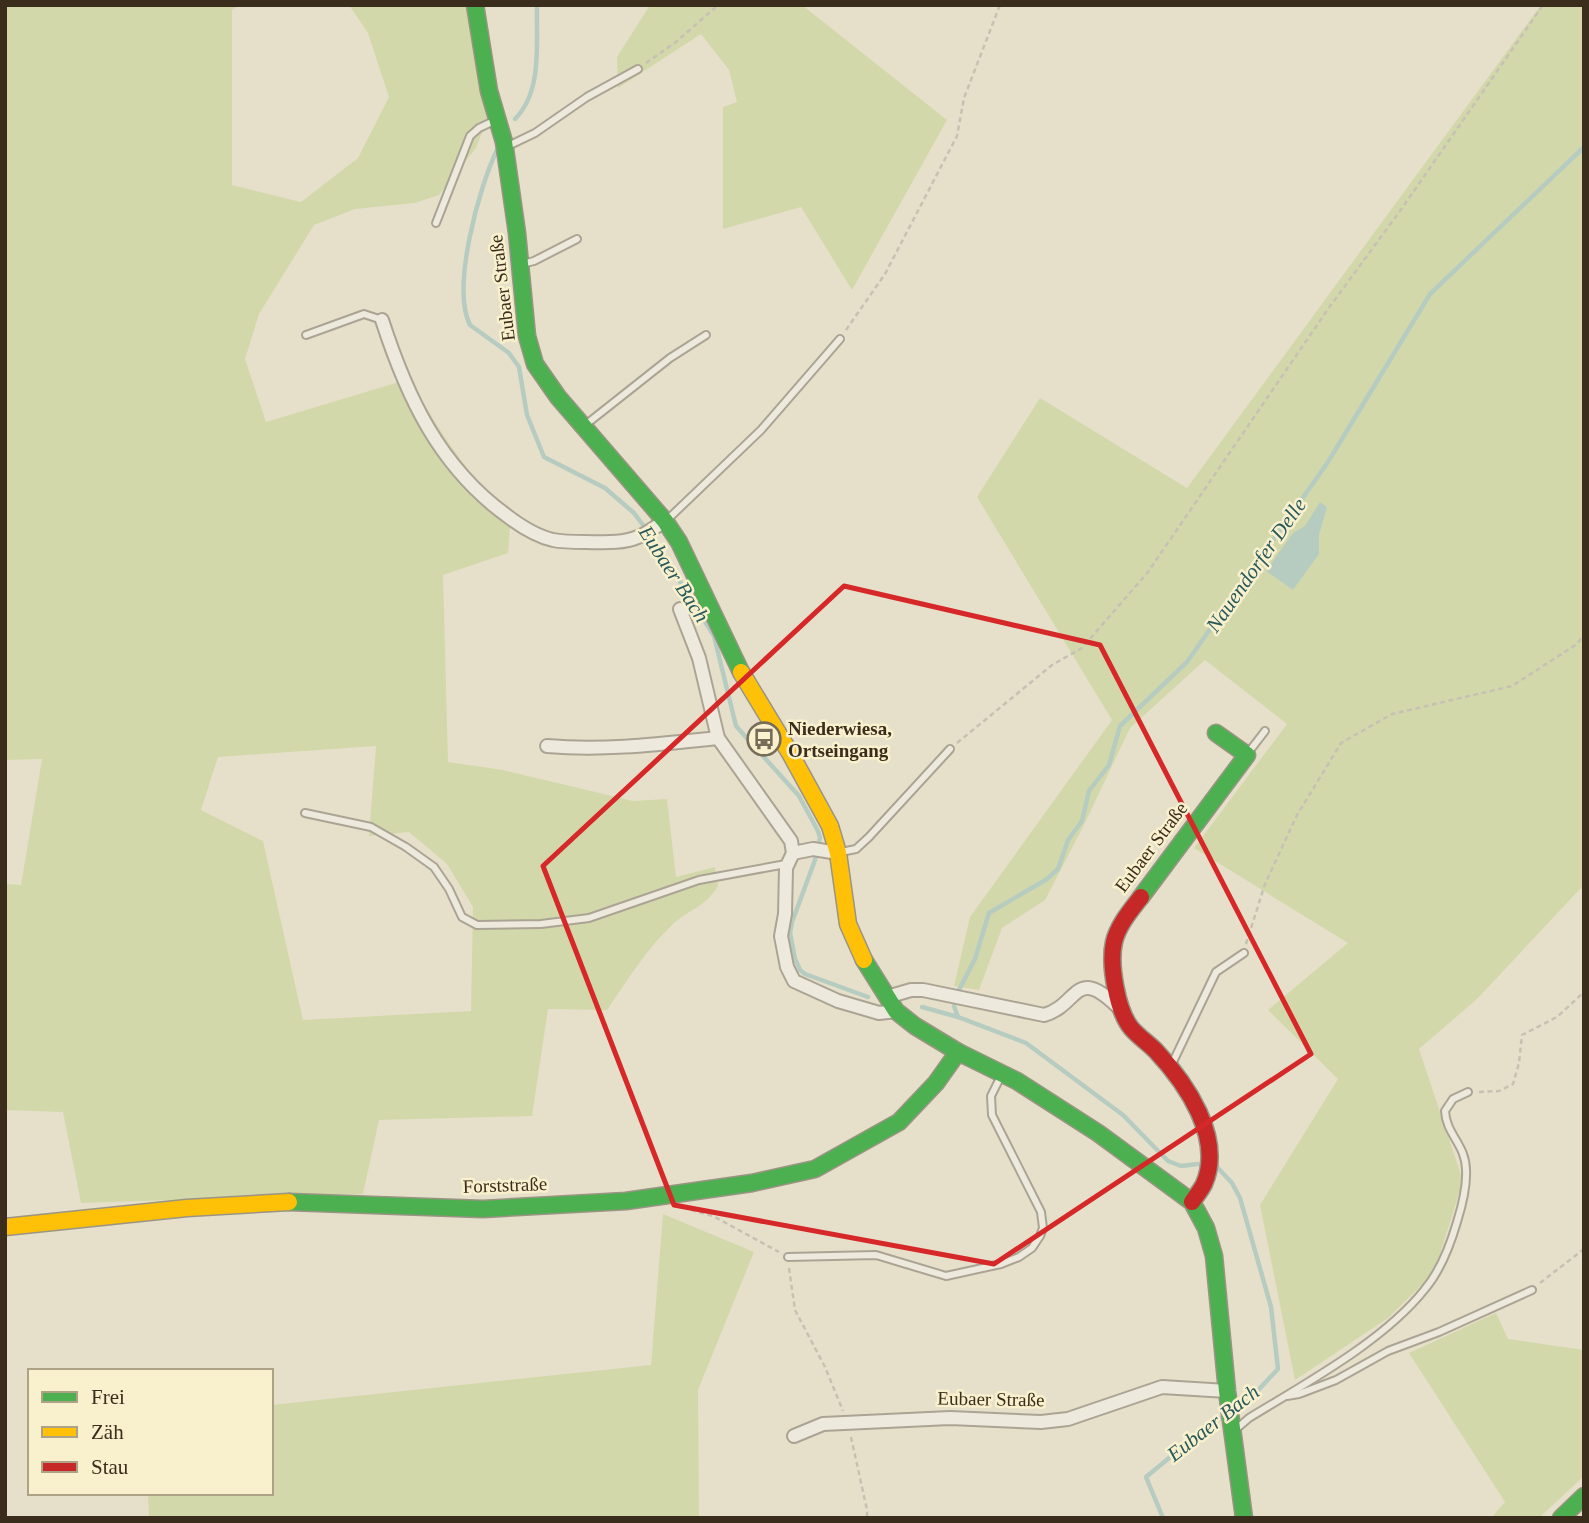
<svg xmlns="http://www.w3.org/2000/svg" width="1589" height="1523" font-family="Georgia,serif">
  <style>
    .green { fill: #d3d8ab; fill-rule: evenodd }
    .water { fill: #b6ccc0 }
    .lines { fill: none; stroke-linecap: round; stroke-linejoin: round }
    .stream { stroke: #b6ccc0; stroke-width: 4.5 }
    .lane-casing { stroke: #aba494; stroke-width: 10 }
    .street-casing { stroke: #aba494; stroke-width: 16 }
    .fast-casing { stroke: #9a9484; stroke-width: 19 }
    .slow-casing { stroke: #9a9484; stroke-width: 19 }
    .jam-casing { stroke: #9a9484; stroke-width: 19 }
    .path { stroke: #c6c1b3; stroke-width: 2.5; stroke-dasharray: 5 3.5; stroke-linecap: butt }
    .lane { stroke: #ede9dd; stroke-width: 6 }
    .street { stroke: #ede9dd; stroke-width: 12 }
    .fast { stroke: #4caf50; stroke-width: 16 }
    .slow { stroke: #ffc107; stroke-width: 16 }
    .jam { stroke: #c62828; stroke-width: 16 }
    .marked { fill: none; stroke: #d62828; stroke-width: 5; stroke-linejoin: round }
    .labels { text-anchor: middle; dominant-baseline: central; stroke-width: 5; stroke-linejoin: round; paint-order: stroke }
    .street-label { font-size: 19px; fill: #3a2d1b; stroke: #f9f0ce }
    .poi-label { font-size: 19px; font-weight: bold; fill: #3a2d1b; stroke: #f9f0ce; text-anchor: start }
    .water-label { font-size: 21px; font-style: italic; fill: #295a5b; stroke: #f9f0ce }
  </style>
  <rect width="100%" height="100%" fill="#e6e0ca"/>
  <g class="green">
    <path d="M5 5H240L232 10V185L301 202 358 158 389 97 368 33 349 5H485L497 94 476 148 439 195 415 203 355 209 314 225 259 314 245 359 266 422 409 379C438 428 467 477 511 513L508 553 443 575 448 762 503 770 633 801 667 799 676 877 715 867 718 886C704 908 691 908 673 924 647 948 627 981 607 1010L548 1009 532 1116 379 1120 363 1194 81 1203 63 1112 5 1110V884L21 885 42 759 5 760ZM376 746 369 836 409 832 447 864 473 907 471 1011 303 1020 263 841 201 810 218 757Z"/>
    <polygon points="650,5 802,5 947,120 852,290 801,207 723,229 723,107 737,102 729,70 701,34 618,88 617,57"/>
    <polygon points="1541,5 1584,5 1584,888 1580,889 1477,999 1419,1049 1463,1181 1434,1273 1388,1318 1295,1380 1260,1205 1338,1079 1268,1010 1348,943 1194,848 1287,724 1205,660 1130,728 1084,825 1045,900 1002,928 979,990 954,986 970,917 1112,720 977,497 1040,398 1187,488"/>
    <polygon points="663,1214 754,1252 698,1390 699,1518 149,1518 148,1493 271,1493 271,1405 651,1365"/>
    <polygon points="1496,1313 1508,1339 1584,1350 1584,1476 1539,1518 1491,1518 1505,1502 1409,1353"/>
  </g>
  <polygon class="water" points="1320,502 1327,507 1319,535 1319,554 1293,590 1266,571 1293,533 1305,526"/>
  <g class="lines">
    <g class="stream">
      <path d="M515 119C543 91 536 42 537 5"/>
      <path d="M497 150C479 187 451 288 470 325L509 353 519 367 527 415 544 457 605 488 634 513 652 537 714 636 736 726 799 796 818 831 820 838 815 860 792 922 790 933 795 959 800 970 805 974 868 997"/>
      <polyline points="959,990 975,959 989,913 1047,879 1058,869 1068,840 1082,821 1089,791 1109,765 1120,726 1187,662 1328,462 1430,294 1584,147"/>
      <polyline points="954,1006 958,1017"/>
      <polyline points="922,1007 958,1017 1026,1043 1123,1115 1168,1161 1181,1166 1198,1164"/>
      <polyline points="1218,1168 1232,1183 1240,1198 1271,1307 1278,1369 1246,1403 1236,1409"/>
      <polyline points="1163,1518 1146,1477 1203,1430 1225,1415"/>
    </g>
    <defs>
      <g id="lane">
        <polyline points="506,147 535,133 587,97 638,69"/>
        <polyline points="436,223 470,136 479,128 496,120"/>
        <polyline points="522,264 534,261 577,239"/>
        <polyline points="306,335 364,314 382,320"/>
        <polyline points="584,426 670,358 706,335"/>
        <polyline points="667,520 761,430 840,339"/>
        <polyline points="1248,753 1265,731"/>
        <polyline points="305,813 371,827 406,847 434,867 449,889 462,917 477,925 541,924 589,918 699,880 786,864"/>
        <polyline points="841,852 856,849 869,837 950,749"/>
        <polyline points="1171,1066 1216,972 1244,953"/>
        <polyline points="788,1257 876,1255 946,1276 1001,1264 1019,1257 1032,1248 1040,1236 1043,1228 1041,1212 992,1115 991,1096 1001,1076"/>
        <polyline points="1287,1396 1299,1394 1336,1380 1388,1351 1439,1332 1532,1290"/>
        <path d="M1235 1430 1249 1418C1306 1383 1384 1341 1425 1289 1441 1270 1450 1246 1457 1222 1462 1206 1467 1187 1466 1170 1466 1145 1446 1134 1445 1111L1453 1099 1468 1092"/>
      </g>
      <g id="street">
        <path d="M382 320C407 397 439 466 506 515 519 525 536 536 553 540 563 542 574 542 585 542 602 542 621 544 638 537 647 534 656 526 665 521"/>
        <polyline points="680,609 699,658 718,738 791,841 793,853 786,868 785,914 781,936 787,967 794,981 838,1001 879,1013 896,1011"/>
        <path d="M547 746C605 751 660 744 718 738"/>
        <polyline points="793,853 813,849 838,853"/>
        <path d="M887 997 911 990H923L1044 1015C1080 1005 1074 962 1122 1011"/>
        <polyline points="794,1436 823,1424 950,1418 1041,1422 1068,1419 1162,1387 1227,1391"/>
      </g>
      <g id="fast">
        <polyline points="475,5 489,91 504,142 517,233 527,336 535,364 558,397 665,521 679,542 741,672"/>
        <polyline points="1141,897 1247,755 1216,733"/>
        <polyline points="864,960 896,1011 915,1026 958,1052 1017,1081 1098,1133 1192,1202 1206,1228 1214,1256 1227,1391 1244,1518"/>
        <polyline points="289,1202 483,1209 626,1201 752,1183 815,1169 899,1122 936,1083 958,1052"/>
        <polyline points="1561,1518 1584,1496"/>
      </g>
      <g id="slow">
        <polyline points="741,672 790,753 830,826 838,853 848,924 864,960"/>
        <polyline points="5,1227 187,1208 289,1202"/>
      </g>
      <path id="jam" d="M1141 897C1131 910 1118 925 1114 942 1109 964 1117 1012 1132 1029 1139 1037 1148 1043 1156 1051 1186 1083 1224 1138 1204 1184 1201 1190 1196 1196 1192 1202"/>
    </defs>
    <use href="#lane" class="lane-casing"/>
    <use href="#street" class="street-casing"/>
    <use href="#fast" class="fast-casing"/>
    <use href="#slow" class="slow-casing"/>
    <use href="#jam" class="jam-casing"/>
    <g class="path">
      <polyline points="646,63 676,42 718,5"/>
      <polyline points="846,330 885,274 957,136 964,98 1000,5"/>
      <polyline points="957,743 1052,665 1082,648 1148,572 1328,309 1400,211 1543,5"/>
      <polyline points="1246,944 1265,884 1297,815 1341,743 1392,714 1512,686 1577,644 1584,635"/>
      <polyline points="1479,1092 1499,1091 1513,1084 1519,1063 1522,1035 1557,1017 1584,992"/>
      <polyline points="691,1210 713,1216 779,1252"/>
      <polyline points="789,1268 795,1310 825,1367 843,1411"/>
      <polyline points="1540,1283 1584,1249"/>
      <polyline points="851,1437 867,1510 867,1518"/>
    </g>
    <use href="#lane" class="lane"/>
    <use href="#street" class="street"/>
    <use href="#fast" class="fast"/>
    <use href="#slow" class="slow"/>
    <use href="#jam" class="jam"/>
  </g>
  <path class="marked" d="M844 586 1100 645 1311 1054 994 1264 674 1205 543 866Z"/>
  <defs>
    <symbol id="bus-ring" viewBox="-11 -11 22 22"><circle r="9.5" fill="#f9f0ce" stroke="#766c58" stroke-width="1.5"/><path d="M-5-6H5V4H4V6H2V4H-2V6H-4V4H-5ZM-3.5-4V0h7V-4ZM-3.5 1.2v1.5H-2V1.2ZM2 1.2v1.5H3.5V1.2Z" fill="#766c58"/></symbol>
  </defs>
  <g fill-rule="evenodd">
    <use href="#bus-ring" x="745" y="720" width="38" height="38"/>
  </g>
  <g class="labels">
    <g class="street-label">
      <text transform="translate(502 288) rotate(-97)">Eubaer Straße</text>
      <text transform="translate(1151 847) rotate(-53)">Eubaer Straße</text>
      <text transform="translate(505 1185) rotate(-2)">Forststraße</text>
      <text transform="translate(991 1399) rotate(1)">Eubaer Straße</text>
    </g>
    <g class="poi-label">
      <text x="788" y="728">Niederwiesa,<tspan x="788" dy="22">Ortseingang</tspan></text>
    </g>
    <g class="water-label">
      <text transform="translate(1256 565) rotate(-55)">Nauendorfer Delle</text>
      <text transform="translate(674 574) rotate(57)">Eubaer Bach</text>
      <text transform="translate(1213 1423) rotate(-38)">Eubaer Bach</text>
    </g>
  </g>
  <rect width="1589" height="1523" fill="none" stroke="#3a2d1b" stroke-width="14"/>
  <rect x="28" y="1369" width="245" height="126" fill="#f9f0ce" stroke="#ada286" stroke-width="2"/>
  <rect x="42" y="1392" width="35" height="10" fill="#4caf50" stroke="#ada286" stroke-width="2"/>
  <text x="91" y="1404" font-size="21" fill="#3a2d1b">Frei</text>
  <rect x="42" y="1427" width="35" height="10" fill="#ffc107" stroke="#ada286" stroke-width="2"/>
  <text x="91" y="1439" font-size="21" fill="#3a2d1b">Zäh</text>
  <rect x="42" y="1462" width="35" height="10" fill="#c62828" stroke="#ada286" stroke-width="2"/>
  <text x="91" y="1474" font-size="21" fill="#3a2d1b">Stau</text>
</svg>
